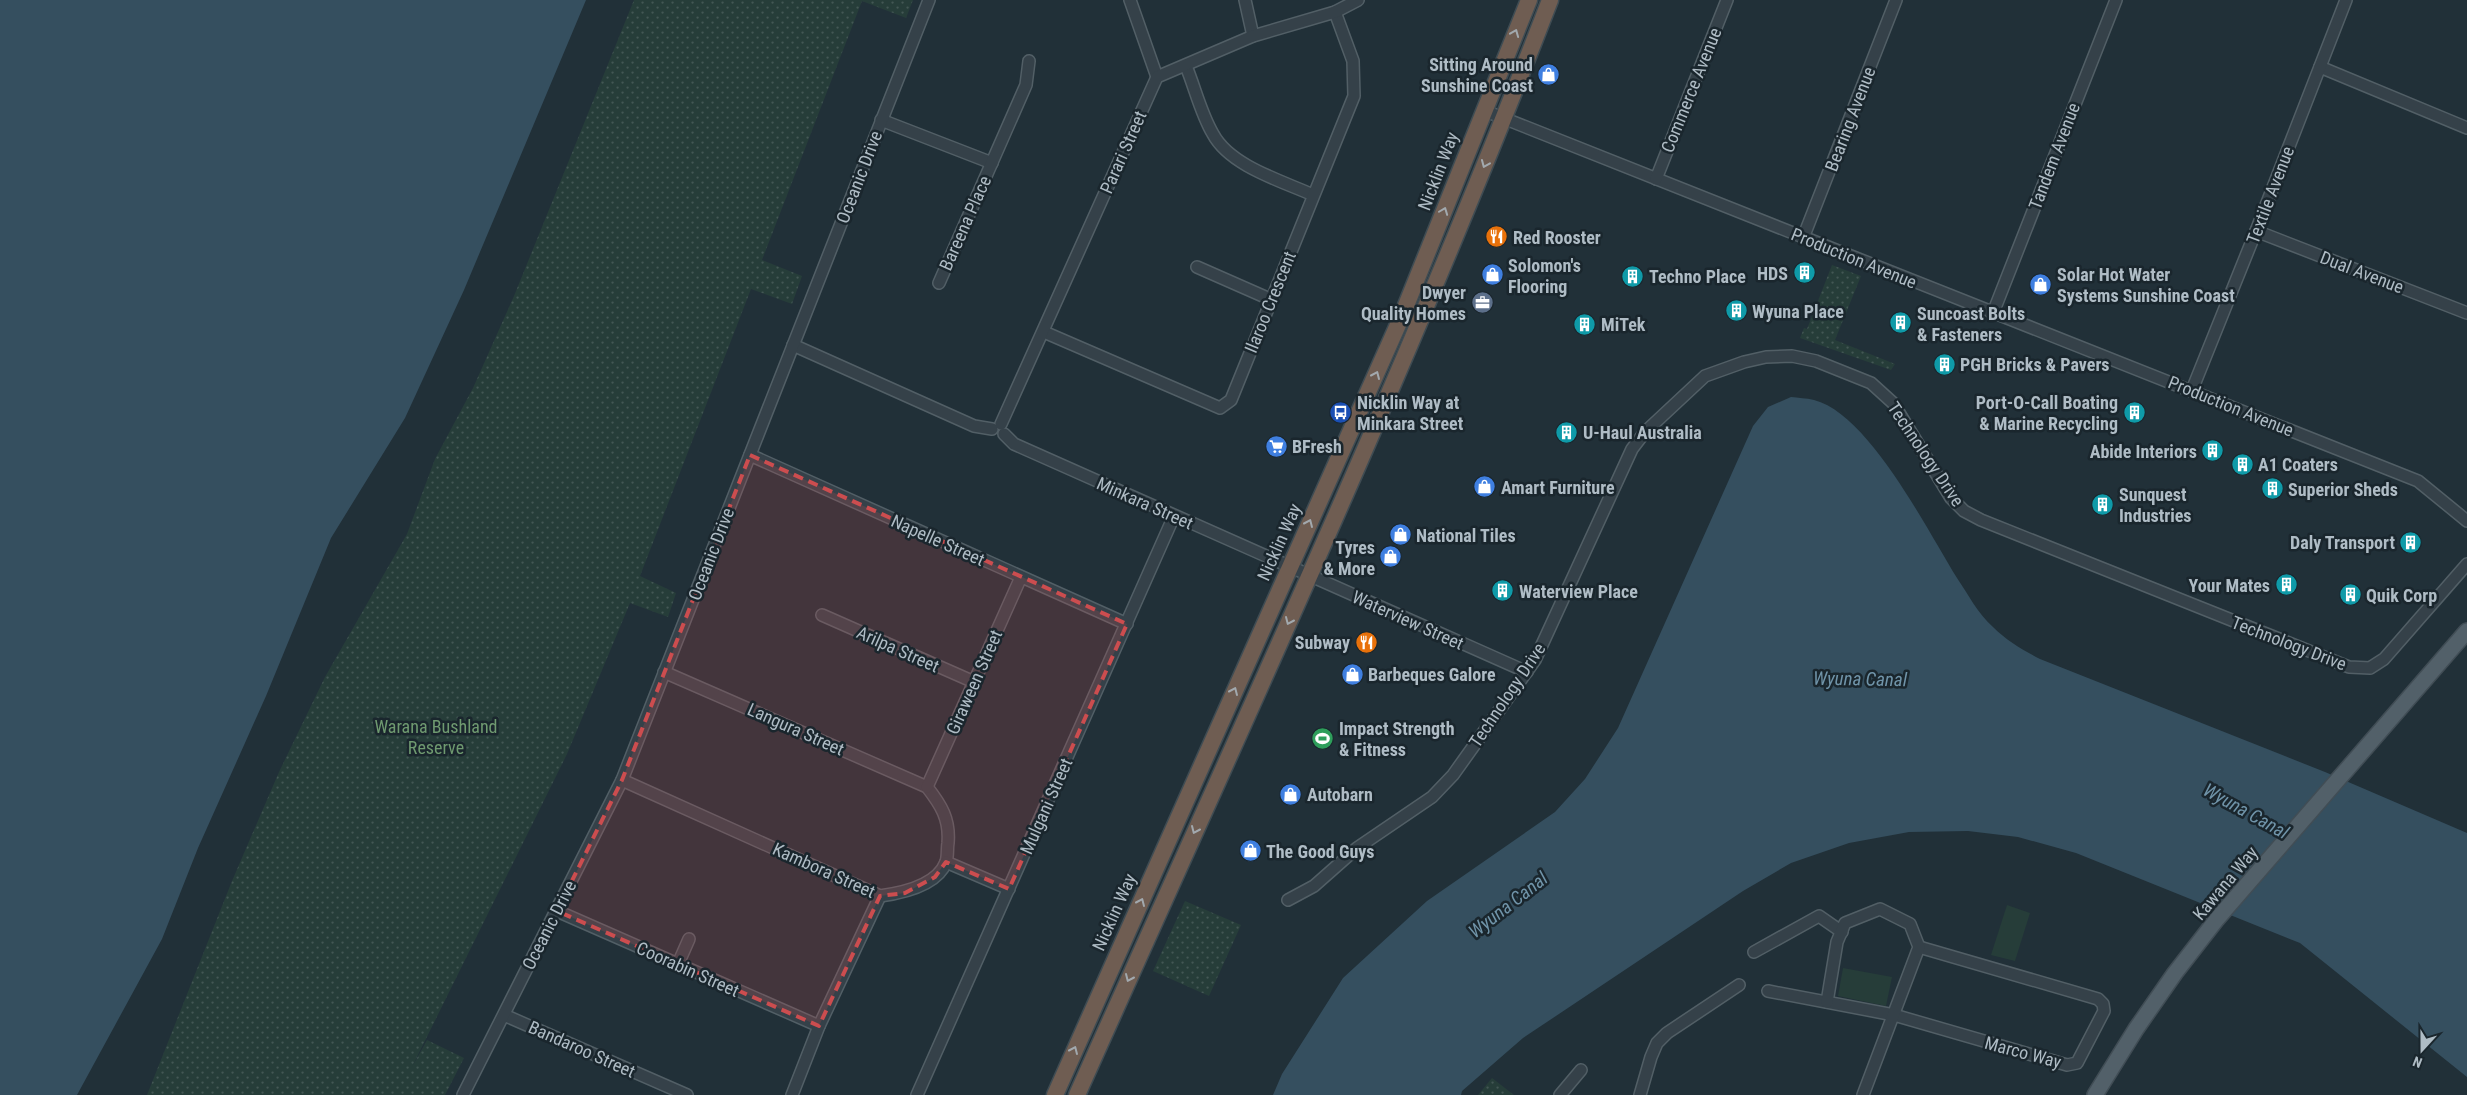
<svg xmlns="http://www.w3.org/2000/svg" width="2467" height="1095" font-family="'Roboto Condensed',sans-serif">
  <style>
    .green { fill: #263d39 }
    .park { fill: url(#park-dots) }
    .water { fill: #354f5f }
    .lines { fill: none; stroke-linecap: round; stroke-linejoin: round }
    .minor-casing { stroke: #525f66; stroke-width: 14 }
    .major-casing { stroke: #414d55; stroke-width: 18 }
    .highway-casing { stroke: #3f4c53; stroke-width: 19 }
    .minor { stroke: #354149; stroke-width: 11 }
    .major { stroke: #526069; stroke-width: 15 }
    .highway { stroke: #6f5d52; stroke-width: 16 }
    .oneway { stroke: #a2a9ae }
    .marked { fill: #cc4d4f; fill-opacity: 0.2; stroke: #cc4d4f; stroke-width: 4; stroke-dasharray: 10 6; stroke-linejoin: round }
    .labels { text-anchor: middle; dominant-baseline: central; stroke-width: 5; stroke-linejoin: round; paint-order: stroke }
    .poi-label { font-size: 18px; font-weight: bold; fill: #afbcc5; stroke: #1a262d; text-anchor: start }
    .street-label { font-size: 18px; fill: #afbcc5; stroke: #1a262d }
    .park-label { font-size: 18px; fill: #6f9a70; stroke: #1a262d }
    .water-label { font-size: 19px; font-style: italic; fill: #7094a9; stroke: #1a262d }
  </style>
  <defs>
    <pattern id="park-dots" width="8" height="8" patternUnits="userSpaceOnUse" patternTransform="scale(1.25)"><rect width="8" height="8" fill="#263d39"/><path d="M2 2h.1M6 6h.1" fill="none" stroke="#435754" stroke-width="1.8" stroke-linecap="round"/></pattern>
  </defs>
  <rect width="100%" height="100%" fill="#213038"/>
  <g class="green">
    <polygon points="2007,905 2030,913 2015,961 1991,955"/>
    <polygon points="1843,968 1892,977 1886,1006 1838,996"/>
  </g>
  <g class="park">
    <polygon points="634,0 913,0 906,18 862,1 762,260 802,276 792,304 751,289 640,576 676,593 668,617 630,603 567,754 412,1067 427,1040 464,1058 445,1095 147,1095 232,881 279,772 325,677 407,534 435,459 473,388 514,296"/>
    <polygon points="1832,265 1861,276 1835,340 1895,364 1891,370 1800,338 1804,328 1807,329"/>
    <polygon points="1185,901 1241,925 1209,996 1153,971"/>
    <polygon points="1492,1078 1514,1095 1478,1095"/>
  </g>
  <g class="water">
    <polygon points="0,0 586,0 464,290 405,418 331,538 266,696 198,848 162,939 77,1095 0,1095"/>
    <path d="M1791 397C1798 398 1806 398 1814 400 1869 414 1927 530 1957 578 1968 594 1978 614 1993 627 2007 641 2023 650 2040 659L2325 772 2467 833V1077L2300 943 2076 853 2018 837 1968 831 1909 832 1849 843 1791 863 1743 891 1523 1038 1462 1091 1461 1095H1273L1282 1074 1343 978 1427 901 1555 812 1585 779 1618 728 1753 426 1768 407Z"/>
  </g>
  <g class="lines">
    <defs>
      <g id="minor">
        <polyline points="1130,0 1157,77"/>
        <polyline points="1245,0 1253,36"/>
        <path d="M1186 66C1195 88 1201 114 1213 134 1230 166 1282 181 1313 195"/>
        <polyline points="2320,67 2467,128"/>
        <polyline points="1483,110 2418,481 2467,521"/>
        <polyline points="881,120 992,163"/>
        <polyline points="1656,179 1727,0"/>
        <polyline points="2256,231 2467,313"/>
        <polyline points="1803,238 1896,0"/>
        <polyline points="1197,267 1272,300"/>
        <polyline points="939,283 1026,85 1029,61"/>
        <polyline points="1993,313 2116,0"/>
        <polyline points="1044,332 1220,408 1231,400 1354,96 1353,61 1335,12"/>
        <polyline points="793,345 974,426 992,429"/>
        <polyline points="2192,390 2256,231 2346,0"/>
        <polyline points="1001,424 1157,77 1253,36 1335,12 1358,0"/>
        <polyline points="1004,434 1014,444 1527,672"/>
        <polyline points="750,455 1127,624"/>
        <polyline points="822,615 974,682"/>
        <path d="M622 780 880 896C902 893 937 886 946 862 948 857 947 848 948 843 950 819 941 805 927 787L664 672"/>
        <polyline points="927,787 1021,577"/>
        <polyline points="946,862 1009,889"/>
        <polyline points="1288,900 1314,886 1357,848 1432,797 1453,775 1535,660 1632,449 1645,432 1705,376 1744,362 1766,357 1792,356 1816,361 1871,383 1893,403 1951,498 1964,511 1981,520 2349,667 2370,668 2384,659 2467,564"/>
        <polyline points="557,911 819,1026"/>
        <polyline points="1754,952 1819,916 1842,932"/>
        <polyline points="678,964 689,939"/>
        <polyline points="1768,991 1894,1015 2067,1065 2077,1063 2104,1011 2103,1004 2098,999 1919,947"/>
        <polyline points="1827,1002 1837,942 1845,923 1880,909 1910,924 1919,947 1863,1095"/>
        <polyline points="504,1015 687,1095"/>
        <polyline points="463,1095 622,780 929,0"/>
        <polyline points="792,1095 819,1026 880,896"/>
        <polyline points="917,1095 1174,516"/>
        <polyline points="1560,1095 1581,1070"/>
        <polyline points="1640,1095 1651,1057 1657,1043 1667,1033 1739,985"/>
      </g>
      <polyline id="major" points="2095,1095 2136,1029 2175,973 2217,919 2467,631"/>
      <g id="highway">
        <polyline points="1055,1095 1401,318 1529,0"/>
        <path d="M1077 1095C1239 732 1407 371 1550 0"/>
      </g>
    </defs>
    <use href="#minor" class="minor-casing"/>
    <use href="#major" class="major-casing"/>
    <use href="#highway" class="highway-casing"/>
    <use href="#minor" class="minor"/>
    <use href="#major" class="major"/>
    <use href="#highway" class="highway"/>
  </g>
  <defs><path id="oneway-chevron" d="M-2-3.5L2.5 0L-2 3.5" fill="none" stroke-width="1.6" stroke-linecap="round" stroke-linejoin="round" transform="scale(1.25)"/></defs>
  <g class="oneway">
    <use href="#oneway-chevron" transform="translate(1515 33) rotate(-68)"/>
    <use href="#oneway-chevron" transform="translate(1485 164) rotate(113)"/>
    <use href="#oneway-chevron" transform="translate(1444 211) rotate(-69)"/>
    <use href="#oneway-chevron" transform="translate(1376 375) rotate(-66)"/>
    <use href="#oneway-chevron" transform="translate(1309 523) rotate(-66)"/>
    <use href="#oneway-chevron" transform="translate(1289 621) rotate(114)"/>
    <use href="#oneway-chevron" transform="translate(1234 691) rotate(-66)"/>
    <use href="#oneway-chevron" transform="translate(1195 830) rotate(114)"/>
    <use href="#oneway-chevron" transform="translate(1141 902) rotate(-66)"/>
    <use href="#oneway-chevron" transform="translate(1129 978) rotate(114)"/>
    <use href="#oneway-chevron" transform="translate(1074 1050) rotate(-66)"/>
  </g>
  <path class="marked" d="M750 455 1127 624 1009 889 946 862 935 877 905 893 880 896 819 1026 557 911 622 780Z"/>
  <defs>
    <symbol id="shop-disc" viewBox="-11 -11 22 22"><circle r="9.5" fill="#3f7fe0" stroke="#1a262d"/><path d="M-5-2.5h2.3a2.7 3.5 0 0 1 5.4 0H5L5.5 6h-11ZM-1.5-2.5h3a1.5 2.3 0 0 0-3 0Z" fill="#fff"/></symbol>
    <symbol id="restaurant-disc" viewBox="-11 -11 22 22"><circle r="9.5" fill="#e8710a" stroke="#1a262d"/><path d="M-5-6h1v4h1v-4h1v4h1v-4h1v5L-1.5 .5V6h-2V.5L-5-1ZM5-6V6H3V1.5H1.5Q1.5-4 5-6Z" fill="#fff"/></symbol>
    <symbol id="building-disc" viewBox="-11 -11 22 22"><circle r="9.5" fill="#0f9aa8" stroke="#1a262d"/><path d="M-4-6H4V6H1V3H-1V6H-4ZM-2.5-4.3h1.7v1.8h-1.7ZM.8-4.3h1.7v1.8H.8ZM-2.5-1h1.7V.8h-1.7ZM.8-1h1.7V.8H.8Z" fill="#fff"/></symbol>
    <symbol id="office-disc" viewBox="-11 -11 22 22"><circle r="9.5" fill="#5c6f8a" stroke="#1a262d"/><path d="M-6-3h4V-5.5h4V-3h4V5H-6ZM-1-4.5V-3h2v-1.5ZM-6 0V1H6V0Z" fill="#fff"/></symbol>
    <symbol id="bus-disc" viewBox="-11 -11 22 22"><circle r="9.5" fill="#1a4fb4" stroke="#1a262d"/><path d="M-5-6H5V4H4V6H2V4H-2V6H-4V4H-5ZM-3.5-4V0h7V-4ZM-3.5 1.2v1.5H-2V1.2ZM2 1.2v1.5H3.5V1.2Z" fill="#fff"/></symbol>
    <symbol id="supermarket-disc" viewBox="-11 -11 22 22"><circle r="9.5" fill="#3f7fe0" stroke="#1a262d"/><path d="M-6-5.5h2.5l.6 2H6L4.5 2H-2.5L-4.4-4H-6ZM-1.5 3.2a1.3 1.3 0 1 0 .1 0ZM3 3.2a1.3 1.3 0 1 0 .1 0Z" fill="#fff"/></symbol>
    <symbol id="stadium-disc" viewBox="-11 -11 22 22"><circle r="9.5" fill="#2e9e5b" stroke="#1a262d"/><path d="M0-5a6.5 5 0 1 0 0 10a6.5 5 0 1 0 0-10ZM-3.5-1.8h7v3.6h-7Z" fill="#fff"/></symbol>
  </defs>
  <g fill-rule="evenodd">
    <use href="#shop-disc" x="1536" y="62" width="25" height="25"/>
    <use href="#restaurant-disc" x="1484" y="224" width="25" height="25"/>
    <use href="#building-disc" x="1792" y="260" width="25" height="25"/>
    <use href="#shop-disc" x="1480" y="262" width="25" height="25"/>
    <use href="#building-disc" x="1620" y="264" width="25" height="25"/>
    <use href="#shop-disc" x="2028" y="272" width="25" height="25"/>
    <use href="#office-disc" x="1470" y="290" width="25" height="25"/>
    <use href="#building-disc" x="1724" y="298" width="25" height="25"/>
    <use href="#building-disc" x="1888" y="310" width="25" height="25"/>
    <use href="#building-disc" x="1572" y="312" width="25" height="25"/>
    <use href="#building-disc" x="1932" y="352" width="25" height="25"/>
    <use href="#bus-disc" x="1328" y="400" width="25" height="25"/>
    <use href="#building-disc" x="2122" y="400" width="25" height="25"/>
    <use href="#building-disc" x="1554" y="420" width="25" height="25"/>
    <use href="#supermarket-disc" x="1264" y="434" width="25" height="25"/>
    <use href="#building-disc" x="2200" y="438" width="25" height="25"/>
    <use href="#building-disc" x="2230" y="452" width="25" height="25"/>
    <use href="#shop-disc" x="1472" y="474" width="25" height="25"/>
    <use href="#building-disc" x="2260" y="476" width="25" height="25"/>
    <use href="#building-disc" x="2090" y="492" width="25" height="25"/>
    <use href="#shop-disc" x="1388" y="522" width="25" height="25"/>
    <use href="#building-disc" x="2398" y="530" width="25" height="25"/>
    <use href="#shop-disc" x="1378" y="544" width="25" height="25"/>
    <use href="#building-disc" x="2274" y="572" width="25" height="25"/>
    <use href="#building-disc" x="1490" y="578" width="25" height="25"/>
    <use href="#building-disc" x="2338" y="582" width="25" height="25"/>
    <use href="#restaurant-disc" x="1354" y="630" width="25" height="25"/>
    <use href="#shop-disc" x="1340" y="662" width="25" height="25"/>
    <use href="#stadium-disc" x="1310" y="726" width="25" height="25"/>
    <use href="#shop-disc" x="1278" y="782" width="25" height="25"/>
    <use href="#shop-disc" x="1238" y="838" width="25" height="25"/>
  </g>
  <g class="labels">
    <g class="poi-label">
      <text x="1533" y="64" text-anchor="end">Sitting Around<tspan x="1533" dy="21">Sunshine Coast</tspan></text>
      <text x="1513" y="237">Red Rooster</text>
      <text x="1508" y="265">Solomon's<tspan x="1508" dy="21">Flooring</tspan></text>
      <text x="1788" y="273" text-anchor="end">HDS</text>
      <text x="2057" y="274">Solar Hot Water<tspan x="2057" dy="21">Systems Sunshine Coast</tspan></text>
      <text x="1649" y="276">Techno Place</text>
      <text x="1466" y="292" text-anchor="end">Dwyer<tspan x="1466" dy="21">Quality Homes</tspan></text>
      <text x="1752" y="311">Wyuna Place</text>
      <text x="1917" y="313">Suncoast Bolts<tspan x="1917" dy="21">&amp; Fasteners</tspan></text>
      <text x="1601" y="324">MiTek</text>
      <text x="1960" y="364">PGH Bricks &amp; Pavers</text>
      <text x="1357" y="402">Nicklin Way at<tspan x="1357" dy="21">Minkara Street</tspan></text>
      <text x="2118" y="402" text-anchor="end">Port-O-Call Boating<tspan x="2118" dy="21">&amp; Marine Recycling</tspan></text>
      <text x="1583" y="432">U-Haul Australia</text>
      <text x="1292" y="446">BFresh</text>
      <text x="2197" y="451" text-anchor="end">Abide Interiors</text>
      <text x="2258" y="464">A1 Coaters</text>
      <text x="1501" y="487">Amart Furniture</text>
      <text x="2288" y="489">Superior Sheds</text>
      <text x="2119" y="494">Sunquest<tspan x="2119" dy="21">Industries</tspan></text>
      <text x="1416" y="535">National Tiles</text>
      <text x="2395" y="542" text-anchor="end">Daly Transport</text>
      <text x="1375" y="547" text-anchor="end">Tyres<tspan x="1375" dy="21">&amp; More</tspan></text>
      <text x="2270" y="585" text-anchor="end">Your Mates</text>
      <text x="1519" y="591">Waterview Place</text>
      <text x="2366" y="595">Quik Corp</text>
      <text x="1350" y="642" text-anchor="end">Subway</text>
      <text x="1368" y="674">Barbeques Galore</text>
      <text x="1339" y="728">Impact Strength<tspan x="1339" dy="21">&amp; Fitness</tspan></text>
      <text x="1307" y="794">Autobarn</text>
      <text x="1266" y="851">The Good Guys</text>
    </g>
    <g class="street-label">
      <text transform="translate(1691 90) rotate(-68)">Commerce Avenue</text>
      <text transform="translate(1850 119) rotate(-69)">Bearing Avenue</text>
      <text transform="translate(1123 152) rotate(-66)">Parari Street</text>
      <text transform="translate(2054 156) rotate(-69)">Tandem Avenue</text>
      <text transform="translate(1438 171) rotate(-69)">Nicklin Way</text>
      <text transform="translate(859 177) rotate(-69)">Oceanic Drive</text>
      <text transform="translate(2270 195) rotate(-69)">Textile Avenue</text>
      <text transform="translate(965 223) rotate(-66)">Bareena Place</text>
      <text transform="translate(1854 258) rotate(22)">Production Avenue</text>
      <text transform="translate(2362 272) rotate(21)">Dual Avenue</text>
      <text transform="translate(1270 302) rotate(-68)">Ilaroo Crescent</text>
      <text transform="translate(2231 406) rotate(22)">Production Avenue</text>
      <text transform="translate(1926 454) rotate(56)">Technology Drive</text>
      <text transform="translate(1145 503) rotate(24)">Minkara Street</text>
      <text transform="translate(938 540) rotate(24)">Napelle Street</text>
      <text transform="translate(1279 542) rotate(-66)">Nicklin Way</text>
      <text transform="translate(711 554) rotate(-69)">Oceanic Drive</text>
      <text transform="translate(1408 620) rotate(24)">Waterview Street</text>
      <text transform="translate(2289 643) rotate(21)">Technology Drive</text>
      <text transform="translate(898 649) rotate(24)">Arilpa Street</text>
      <text transform="translate(974 682) rotate(-66)">Giraween Street</text>
      <text transform="translate(1507 695) rotate(-56)">Technology Drive</text>
      <text transform="translate(796 729) rotate(24)">Langura Street</text>
      <text transform="translate(1046 806) rotate(-66)">Mulgani Street</text>
      <text transform="translate(824 870) rotate(24)">Kambora Street</text>
      <text transform="translate(2225 883) rotate(-50)">Kawana Way</text>
      <text transform="translate(1114 912) rotate(-66)">Nicklin Way</text>
      <text transform="translate(549 925) rotate(-63)">Oceanic Drive</text>
      <text transform="translate(688 969) rotate(24)">Coorabin Street</text>
      <text transform="translate(582 1049) rotate(24)">Bandaroo Street</text>
      <text transform="translate(2023 1052) rotate(15)">Marco Way</text>
    </g>
    <g class="park-label">
      <text x="436" y="726">Warana Bushland<tspan x="436" dy="21">Reserve</tspan></text>
    </g>
    <g class="water-label">
      <text transform="translate(1860 679) rotate(1)">Wyuna Canal</text>
      <text transform="translate(2246 811) rotate(29)">Wyuna Canal</text>
      <text transform="translate(1508 905) rotate(-38)">Wyuna Canal</text>
    </g>
  </g>
  <g transform="translate(2422 1050) rotate(201)" stroke="#1a262d" stroke-width="4" paint-order="stroke">
  <path d="M0-4L9 19L0 12L-9 19Z" fill="#afbcc5"/>
  <text y="-8" font-size="14" font-weight="bold" text-anchor="middle" fill="#afbcc5">N</text>
  </g>
</svg>
